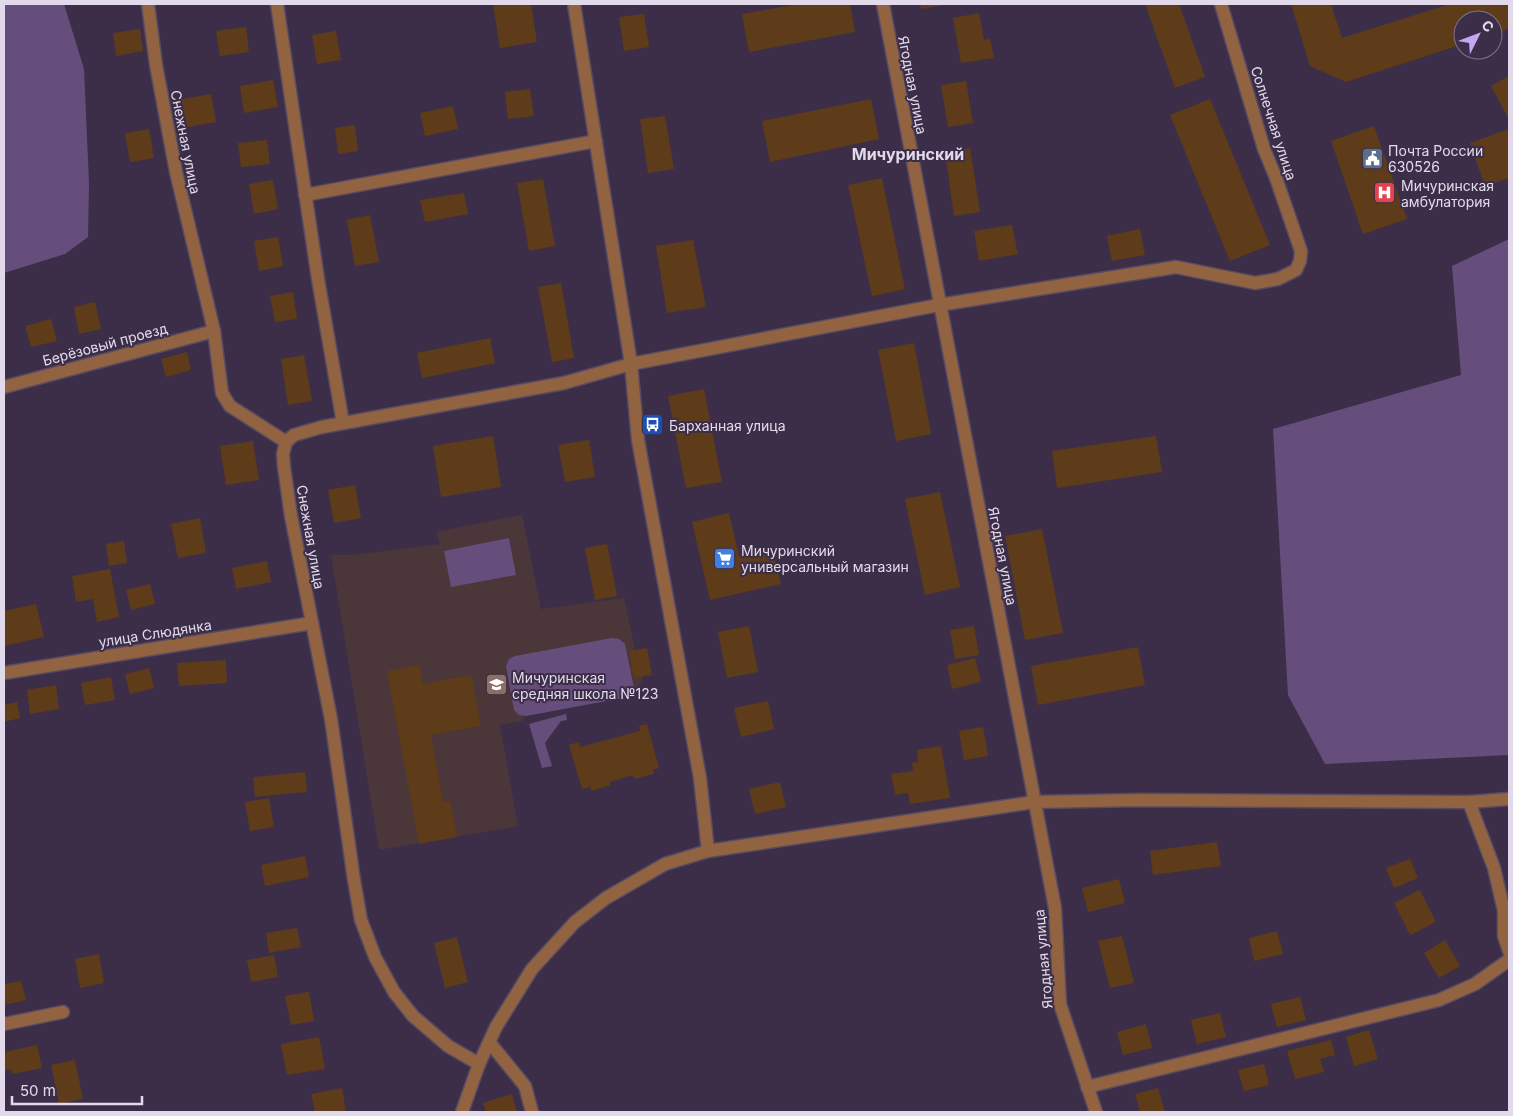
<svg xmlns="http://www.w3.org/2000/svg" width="1513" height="1116" font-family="Inter,sans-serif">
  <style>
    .education { fill: #4b3639 }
    .green { fill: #664e7c }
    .building { fill: #5e3c19 }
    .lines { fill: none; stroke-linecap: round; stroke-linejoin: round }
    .minor-casing { stroke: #574a62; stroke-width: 15 }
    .minor { stroke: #926340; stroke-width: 12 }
    .labels { text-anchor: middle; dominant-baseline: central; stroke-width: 4; stroke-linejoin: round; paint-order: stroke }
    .street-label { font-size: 14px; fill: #e2daea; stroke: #3c2e48 }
    .poi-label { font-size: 14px; fill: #e2daea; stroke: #3c2e48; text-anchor: start }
    .quarter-label { font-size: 16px; font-weight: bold; fill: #e2daea; stroke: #3c2e48 }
  </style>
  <rect width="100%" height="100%" fill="#3c2e48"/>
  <polygon class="education" points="522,515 541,609 624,598 635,650 634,678 643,676 637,693 631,693 623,698 524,716 523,721 500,725 518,826 379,850 331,555 353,555 440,544 436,532"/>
  <g class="green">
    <polygon points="4,4 64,4 84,69 89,183 88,237 65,254 4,273"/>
    <polygon points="1509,239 1509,755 1325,764 1288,695 1273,429 1461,375 1452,266"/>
    <polygon points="509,538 516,575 451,587 444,551"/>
    <polygon points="612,638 619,639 625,644 634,688 630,694 623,698 526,716 519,715 514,710 506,666 509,659 515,656"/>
    <polygon points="566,714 567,720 561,721 545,743 552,766 542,768 529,724"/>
  </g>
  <g class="building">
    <polygon points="493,4 514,4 514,5 531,4 537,42 500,48"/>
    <polygon points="799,4 850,4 855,32 749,52 742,14"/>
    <polygon points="920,4 944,4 944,5 921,9"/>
    <polygon points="1145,4 1179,4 1205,77 1175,88"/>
    <polygon points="1291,4 1331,4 1342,38 1450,4 1509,4 1509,29 1493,34 1493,20 1463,20 1463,44 1346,82 1310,66"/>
    <polygon points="979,13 984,40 990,39 994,58 961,63 953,18"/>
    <polygon points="644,14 649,47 624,51 619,17"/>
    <polygon points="246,27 249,52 220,56 216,31"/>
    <polygon points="140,29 143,51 116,56 113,33"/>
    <polygon points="336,31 341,60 317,64 312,35"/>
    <polygon points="1509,76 1509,120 1491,86"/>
    <polygon points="273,80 278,107 244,113 240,86"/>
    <polygon points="966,81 973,123 948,127 941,85"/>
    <polygon points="530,89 534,116 508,119 505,92"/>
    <polygon points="211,94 216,122 182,128 178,100"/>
    <polygon points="871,99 879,139 770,162 762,121"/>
    <polygon points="1210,99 1270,245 1230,261 1170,115"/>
    <polygon points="453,106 458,129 425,136 420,113"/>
    <polygon points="665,116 674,169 648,173 640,119"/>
    <polygon points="355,125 358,151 338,154 335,128"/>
    <polygon points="1374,126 1407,219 1363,234 1331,141"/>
    <polygon points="149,129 154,158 130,162 125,133"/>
    <polygon points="1509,129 1509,178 1485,186 1470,143"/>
    <polygon points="267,140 270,164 241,167 238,143"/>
    <polygon points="970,148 980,212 954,216 945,152"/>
    <polygon points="882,178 905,289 872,296 848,185"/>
    <polygon points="543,179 555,246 529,251 517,183"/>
    <polygon points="273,180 278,209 254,214 249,184"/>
    <polygon points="464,193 468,214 425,222 420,200"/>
    <polygon points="370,215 379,262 355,266 347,220"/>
    <polygon points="1012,225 1018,254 979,261 974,231"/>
    <polygon points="1140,229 1145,255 1112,261 1107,236"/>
    <polygon points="278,237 283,266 259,271 254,241"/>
    <polygon points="693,240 706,307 667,313 656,246"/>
    <polygon points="561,283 574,358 552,362 538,287"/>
    <polygon points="293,292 297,319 275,322 270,296"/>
    <polygon points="95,302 101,329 79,334 74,307"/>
    <polygon points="51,319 57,341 31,347 25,326"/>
    <polygon points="490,338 495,363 422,378 417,353"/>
    <polygon points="914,343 931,434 896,441 878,350"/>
    <polygon points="187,352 191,370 166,377 161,359"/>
    <polygon points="304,355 312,401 288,405 281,359"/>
    <polygon points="704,389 722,482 686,488 668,396"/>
    <polygon points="493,436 501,487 441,497 433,446"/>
    <polygon points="1156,436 1162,472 1057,488 1052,451"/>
    <polygon points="589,440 595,477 565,482 558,445"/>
    <polygon points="253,441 259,480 226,485 220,446"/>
    <polygon points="355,485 361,518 334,523 328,490"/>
    <polygon points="940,492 960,587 925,595 905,499"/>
    <polygon points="729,513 739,556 772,548 781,584 710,600 692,522"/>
    <polygon points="200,518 206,553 178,558 171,524"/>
    <polygon points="1042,529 1063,633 1025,640 1005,536"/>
    <polygon points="124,541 127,563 109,566 106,544"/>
    <polygon points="607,544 617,596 595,600 585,548"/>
    <polygon points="267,561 271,582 236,589 232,568"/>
    <polygon points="110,569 119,617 97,622 93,599 76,602 72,576"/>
    <polygon points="150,584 155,604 131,610 126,590"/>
    <polygon points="36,604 44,637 4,646 4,611"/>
    <polygon points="749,626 758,672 727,678 718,632"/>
    <polygon points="974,626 979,655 955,659 950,630"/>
    <polygon points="1138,647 1145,685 1038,705 1031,666"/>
    <polygon points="647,648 652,675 634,678 629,651"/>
    <polygon points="975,658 981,682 952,689 947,665"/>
    <polygon points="226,660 227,683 179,686 177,663"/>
    <polygon points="419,665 423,684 471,675 481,726 431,735 443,802 450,801 457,837 419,844 387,671"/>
    <polygon points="149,668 154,688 130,694 125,674"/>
    <polygon points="111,677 115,700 85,705 81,683"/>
    <polygon points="56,685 59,709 30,714 27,690"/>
    <polygon points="768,701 774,729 741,737 734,708"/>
    <polygon points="17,702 20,718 4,722 4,705"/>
    <polygon points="647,724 659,768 653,770 654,774 634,779 633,775 610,782 611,785 591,791 591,787 582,789 569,745 579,742 580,747 640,731 639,726"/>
    <polygon points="983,727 988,756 964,760 959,731"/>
    <polygon points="941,746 950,798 910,804 908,793 895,795 891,774 913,771 912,763 918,762 917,750"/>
    <polygon points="305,772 307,792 255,797 253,777"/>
    <polygon points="780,782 786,807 755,814 749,789"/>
    <polygon points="269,798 274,827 250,831 245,802"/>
    <polygon points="1217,842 1221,866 1153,875 1150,851"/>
    <polygon points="305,856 309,877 265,886 261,865"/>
    <polygon points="1410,859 1418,878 1394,888 1386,868"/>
    <polygon points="1119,879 1125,903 1088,912 1082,888"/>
    <polygon points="1420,890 1436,922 1410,935 1394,903"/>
    <polygon points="297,928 301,947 269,953 266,933"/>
    <polygon points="1277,931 1283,954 1254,961 1249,938"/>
    <polygon points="1122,936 1134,983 1110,988 1098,941"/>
    <polygon points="457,937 468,982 445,988 434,943"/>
    <polygon points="1445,940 1460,966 1439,978 1424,953"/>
    <polygon points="99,954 104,983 80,988 75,959"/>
    <polygon points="274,955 278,977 251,982 247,960"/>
    <polygon points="21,981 26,1000 4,1005 4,984"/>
    <polygon points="309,992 314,1021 291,1025 285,996"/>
    <polygon points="1300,997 1306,1020 1277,1027 1271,1004"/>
    <polygon points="1220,1013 1226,1037 1197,1044 1191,1020"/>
    <polygon points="1146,1024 1152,1048 1123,1055 1117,1032"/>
    <polygon points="1369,1030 1378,1059 1354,1066 1346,1037"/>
    <polygon points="319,1037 325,1069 287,1075 281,1044"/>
    <polygon points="1331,1040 1335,1055 1320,1059 1324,1072 1295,1079 1287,1051"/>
    <polygon points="37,1045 42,1068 12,1074 11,1069 4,1071 4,1052"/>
    <polygon points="75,1060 83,1099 59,1104 51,1065"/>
    <polygon points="1264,1064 1269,1085 1244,1091 1238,1070"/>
    <polygon points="342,1088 346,1112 315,1112 311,1094"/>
    <polygon points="1158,1088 1165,1112 1140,1112 1135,1094"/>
    <polygon points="512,1094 517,1112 486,1112 483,1103"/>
  </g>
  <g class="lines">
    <defs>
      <g id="minor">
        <polyline points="148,4 156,65 176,172 214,331 222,393 230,406 286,442"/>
        <polyline points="277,4 318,279 343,423"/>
        <polyline points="574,4 631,364 638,440 700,778 708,851"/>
        <polyline points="883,4 1055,908 1060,1004 1096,1112"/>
        <polyline points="305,195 596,141"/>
        <polyline points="4,387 214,331"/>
        <polyline points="286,442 294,435 322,427 564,383 631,364 939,305 1176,267 1255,283 1278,279 1296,270 1300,261 1301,251 1276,178 1264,149 1221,4"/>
        <polyline points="286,442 283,454 284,467 291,516 331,719 354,880 361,920 375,957 394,992 413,1016 448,1046 479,1064"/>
        <polyline points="4,673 312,623"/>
        <polyline points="1469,802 1494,868 1504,911 1504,936 1509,951"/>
        <polyline points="4,1024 63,1012"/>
        <polyline points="490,1043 525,1086 532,1112"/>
        <polyline points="1087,1087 1439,1000 1475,984 1509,960"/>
        <polyline points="462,1112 479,1064 496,1027 532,969 575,922 606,898 665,864 708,851 1034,802 1139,800 1469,802 1509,799"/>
      </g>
    </defs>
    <use href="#minor" class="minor-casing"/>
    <use href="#minor" class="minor"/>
  </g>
  <defs>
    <symbol id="civic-square" viewBox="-11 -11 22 22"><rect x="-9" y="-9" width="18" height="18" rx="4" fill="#5c6f8a" stroke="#3c2e48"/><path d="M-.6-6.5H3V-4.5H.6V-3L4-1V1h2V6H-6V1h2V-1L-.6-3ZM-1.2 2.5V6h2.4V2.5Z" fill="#fff"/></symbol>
    <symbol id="hospital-square" viewBox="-11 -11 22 22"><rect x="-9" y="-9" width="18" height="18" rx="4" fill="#e0444e" stroke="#3c2e48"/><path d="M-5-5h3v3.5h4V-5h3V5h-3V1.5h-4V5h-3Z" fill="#fff"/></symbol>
    <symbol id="bus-square" viewBox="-11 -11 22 22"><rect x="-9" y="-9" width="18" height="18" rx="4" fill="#1a4fb4" stroke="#3c2e48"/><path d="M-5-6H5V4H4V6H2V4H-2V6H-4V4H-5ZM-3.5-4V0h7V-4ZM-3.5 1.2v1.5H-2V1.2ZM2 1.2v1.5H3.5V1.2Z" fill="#fff"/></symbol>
    <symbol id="supermarket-square" viewBox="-11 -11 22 22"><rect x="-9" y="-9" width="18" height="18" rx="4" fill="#3f7fe0" stroke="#3c2e48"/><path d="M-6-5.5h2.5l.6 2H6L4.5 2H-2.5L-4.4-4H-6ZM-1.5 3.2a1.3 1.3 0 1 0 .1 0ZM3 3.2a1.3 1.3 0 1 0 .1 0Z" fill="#fff"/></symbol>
    <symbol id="school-square" viewBox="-11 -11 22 22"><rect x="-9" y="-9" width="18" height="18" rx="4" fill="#8d6e63" stroke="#3c2e48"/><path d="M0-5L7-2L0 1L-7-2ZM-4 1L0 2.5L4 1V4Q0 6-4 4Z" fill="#fff"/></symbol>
  </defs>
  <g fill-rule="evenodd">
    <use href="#civic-square" x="1360" y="146" width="25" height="25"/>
    <use href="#hospital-square" x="1372" y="180" width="25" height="25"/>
    <use href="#bus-square" x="640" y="412" width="25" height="25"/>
    <use href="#supermarket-square" x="712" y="546" width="25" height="25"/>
    <use href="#school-square" x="484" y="672" width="25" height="25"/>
  </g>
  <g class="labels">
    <g class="street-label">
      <text transform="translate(913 85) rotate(79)">Ягодная улица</text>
      <text transform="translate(1274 123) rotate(72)">Солнечная улица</text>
      <text transform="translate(186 142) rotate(79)">Снежная улица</text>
      <text transform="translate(105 344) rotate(-15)">Берёзовый проезд</text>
      <text transform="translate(311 537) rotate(80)">Снежная улица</text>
      <text transform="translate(1003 556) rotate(79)">Ягодная улица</text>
      <text transform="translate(155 633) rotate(-9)">улица Слюдянка</text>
      <text transform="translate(1043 959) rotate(-95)">Ягодная улица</text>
    </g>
    <g class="poi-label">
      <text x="1388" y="150">Почта России<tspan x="1388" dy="16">630526</tspan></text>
      <text x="1401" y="185">Мичуринская<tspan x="1401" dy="16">амбулатория</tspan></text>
      <text x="669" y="425">Барханная улица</text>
      <text x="741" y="550">Мичуринский<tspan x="741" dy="16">универсальный магазин</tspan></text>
      <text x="512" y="677">Мичуринская<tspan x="512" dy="16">средняя школа №123</tspan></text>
    </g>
    <g class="quarter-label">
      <text x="908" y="154">Мичуринский</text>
    </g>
  </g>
  <rect width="1513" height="1116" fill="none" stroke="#e2daea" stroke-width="10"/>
  <g transform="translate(1478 35) rotate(48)"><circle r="24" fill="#3c2e48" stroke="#7e7389"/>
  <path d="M0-4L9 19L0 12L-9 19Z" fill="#c4a7f1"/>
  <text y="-8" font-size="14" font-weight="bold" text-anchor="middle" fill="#e2daea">С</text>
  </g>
  <path d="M12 1096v8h130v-8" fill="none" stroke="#e2daea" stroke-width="2.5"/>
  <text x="20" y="1096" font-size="15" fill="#e2daea" stroke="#3c2e48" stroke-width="4" paint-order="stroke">50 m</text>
</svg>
